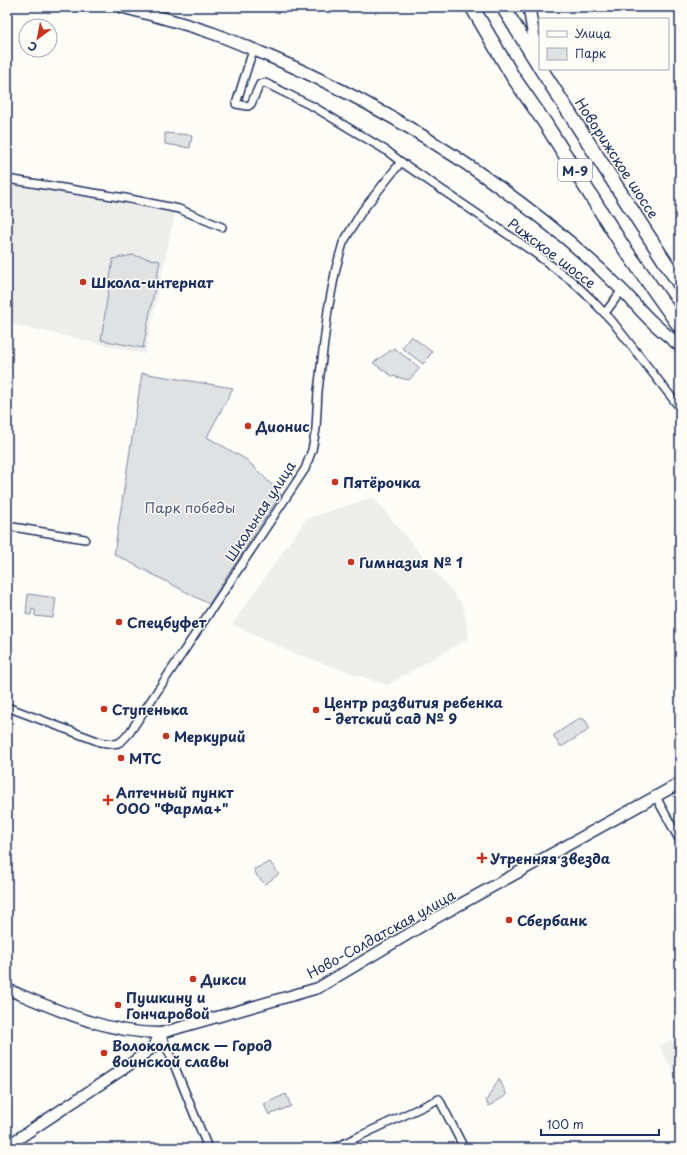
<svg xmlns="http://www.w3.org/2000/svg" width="687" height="1155" font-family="'Playpen Sans',sans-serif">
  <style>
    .built { fill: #edeeec }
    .green { fill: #e0e1e3; stroke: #7e88a0 }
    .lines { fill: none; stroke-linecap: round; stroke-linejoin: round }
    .street-casing { stroke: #1b2f5e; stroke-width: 10 }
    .secondary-casing { stroke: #1b2f5e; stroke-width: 13 }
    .primary-casing { stroke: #1b2f5e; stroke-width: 14 }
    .highway-casing { stroke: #1b2f5e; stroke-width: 16 }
    .street { stroke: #fdfcf7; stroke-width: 7 }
    .secondary { stroke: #fdfcf7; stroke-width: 10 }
    .primary { stroke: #fdfcf7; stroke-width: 11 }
    .highway { stroke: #fdfcf7; stroke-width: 13 }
    .poi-dot { fill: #c8321e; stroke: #fdfcf7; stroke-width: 1.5 }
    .labels { text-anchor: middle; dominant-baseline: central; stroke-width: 3; stroke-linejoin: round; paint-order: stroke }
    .shield { fill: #fdfcf7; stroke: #5f6c8c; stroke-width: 1 }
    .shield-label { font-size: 13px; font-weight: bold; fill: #1b2f5e }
    .street-label { font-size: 14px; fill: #1b2f5e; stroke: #fdfcf7 }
    .poi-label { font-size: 14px; font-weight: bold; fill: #1b2f5e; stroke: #fdfcf7; text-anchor: start }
    .park-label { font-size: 14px; fill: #4c5c7f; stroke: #fdfcf7 }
  </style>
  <rect width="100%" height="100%" fill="#fdfcf7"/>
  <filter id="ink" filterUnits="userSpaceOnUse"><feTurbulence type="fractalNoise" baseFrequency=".025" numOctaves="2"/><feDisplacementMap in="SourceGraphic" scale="8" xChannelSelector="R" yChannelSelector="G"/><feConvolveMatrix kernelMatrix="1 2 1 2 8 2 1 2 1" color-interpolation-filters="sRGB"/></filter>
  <g filter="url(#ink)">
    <g class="built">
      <polygon points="10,184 175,212 145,354 7,323 7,241"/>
      <polygon points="373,497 463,605 469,638 387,685 293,653 232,624 306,519"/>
      <polygon points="680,1035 680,1084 659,1046"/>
    </g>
    <g class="green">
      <polygon points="165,133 192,135 190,148 165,144"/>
      <polygon points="132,255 160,261 143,348 101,340 113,259"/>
      <polygon points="411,336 432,352 423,364 402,348"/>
      <polygon points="394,348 420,368 409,380 392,376 373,363"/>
      <polygon points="142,373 233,388 207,437 247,460 281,494 209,604 114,554"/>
      <polygon points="28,594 56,598 53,618 35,616 35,610 32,609 31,615 26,614"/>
      <polygon points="580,718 585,720 589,726 587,731 563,746 560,746 554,737 554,735"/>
      <polygon points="270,862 279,874 265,884 257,876 254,869"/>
      <polygon points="499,1079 507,1095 489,1106 486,1101"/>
      <polygon points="286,1094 291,1106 269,1115 264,1104"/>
    </g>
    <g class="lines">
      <defs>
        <g id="street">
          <polyline points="253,50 236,104 248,106 251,104 260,84 265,83 314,107 387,151 401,162 532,251 573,282 590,298 612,321 680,408"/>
          <polyline points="7,179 125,198 179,209 222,227"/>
          <polyline points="605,313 622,290"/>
          <polyline points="7,526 85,539"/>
          <path d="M7 707 100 742C117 745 119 746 130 732L305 469 312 450 316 429 318 391 328 310 336 268 343 243 362 211 401 162"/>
          <polyline points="656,797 680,841"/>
          <polyline points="161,1033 208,1148"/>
          <polyline points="334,1148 439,1099 464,1148"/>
        </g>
        <g id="secondary">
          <path d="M7 989C55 1009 108 1034 161 1033L318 988 432 920 680 783"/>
          <polyline points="7,1146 129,1065 152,1048 161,1033"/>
        </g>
        <g id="primary">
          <path d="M122 7C153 15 184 23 215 34 231 40 248 47 264 54 364 96 458 153 543 220 571 242 598 266 623 291 631 299 639 309 648 318 658 328 669 337 680 346"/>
          <polyline points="529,7 533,32 539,62"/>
        </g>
        <g id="highway">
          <polyline points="472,7 513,77 545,123 622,245 680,327"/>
          <polyline points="503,7 540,67"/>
          <polyline points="541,69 680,285"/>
        </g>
      </defs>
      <use href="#street" class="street-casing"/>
      <use href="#secondary" class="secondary-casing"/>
      <use href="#primary" class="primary-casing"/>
      <use href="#highway" class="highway-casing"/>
      <use href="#street" class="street"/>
      <use href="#secondary" class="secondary"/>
      <use href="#primary" class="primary"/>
      <use href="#highway" class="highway"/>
    </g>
  </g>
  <g class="poi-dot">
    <circle cx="83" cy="282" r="4"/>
    <circle cx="248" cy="426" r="4"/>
    <circle cx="335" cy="482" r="4"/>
    <circle cx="351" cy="562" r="4"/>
    <circle cx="119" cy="622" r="4"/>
    <circle cx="104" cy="709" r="4"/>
    <circle cx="316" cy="710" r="4"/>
    <circle cx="166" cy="736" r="4"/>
    <circle cx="121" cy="758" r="4"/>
    <path d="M106 794h4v4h4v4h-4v4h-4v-4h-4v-4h4z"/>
    <path d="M480 852h4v4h4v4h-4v4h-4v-4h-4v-4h4z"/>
    <circle cx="509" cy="920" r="4"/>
    <circle cx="193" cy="979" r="4"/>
    <circle cx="118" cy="1005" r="4"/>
    <circle cx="104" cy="1053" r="4"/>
  </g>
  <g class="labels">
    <rect class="shield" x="558" y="159" width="34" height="22" rx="3"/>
    <g class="shield-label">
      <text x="575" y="170">М-9</text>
    </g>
    <g class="street-label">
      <text transform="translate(617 158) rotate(57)">Новорижское шоссе</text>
      <text transform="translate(552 253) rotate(37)">Рижское шоссе</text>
      <text transform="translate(260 511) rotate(-57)">Школьная улица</text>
      <text transform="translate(381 934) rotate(-29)">Ново-Солдатская улица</text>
    </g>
    <g class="poi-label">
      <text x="91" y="282">Школа-интернат</text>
      <text x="256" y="426">Дионис</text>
      <text x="343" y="482">Пятёрочка</text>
      <text x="359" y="562">Гимназия № 1</text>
      <text x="127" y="622">Спецбуфет</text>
      <text x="324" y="702">Центр развития ребенка<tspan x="324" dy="16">– детский сад № 9</tspan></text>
      <text x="112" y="709">Ступенька</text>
      <text x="174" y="736">Меркурий</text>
      <text x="129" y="758">МТС</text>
      <text x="116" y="792">Аптечный пункт<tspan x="116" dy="16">ООО "Фарма+"</tspan></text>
      <text x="490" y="858">Утренняя звезда</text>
      <text x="517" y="920">Сбербанк</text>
      <text x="201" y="979">Дикси</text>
      <text x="126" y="997">Пушкину и<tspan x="126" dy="16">Гончаровой</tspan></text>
      <text x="112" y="1045">Волоколамск — Город<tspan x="112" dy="16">воинской славы</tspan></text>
    </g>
    <g class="park-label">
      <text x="190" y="507">Парк победы</text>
    </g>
  </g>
  <rect width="687" height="1155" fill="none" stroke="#fdfcf7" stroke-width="24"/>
  <rect x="12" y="12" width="663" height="1131" fill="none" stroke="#1b2f5e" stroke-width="1.5" filter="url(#ink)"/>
  <rect x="539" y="18" width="130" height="52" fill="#fdfcf7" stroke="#a3aaba"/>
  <rect x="547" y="31" width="20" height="6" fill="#fdfcf7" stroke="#a3aaba"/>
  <text x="575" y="38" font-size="12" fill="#1b2f5e">Улица</text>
  <rect x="547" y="48" width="20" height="12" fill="#e0e1e3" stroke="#a3aaba"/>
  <text x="575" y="58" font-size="12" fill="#1b2f5e">Парк</text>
  <g transform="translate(38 38) rotate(212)"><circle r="19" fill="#fdfcf7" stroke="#a3aaba"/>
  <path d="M0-3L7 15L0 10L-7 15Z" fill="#c8321e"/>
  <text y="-6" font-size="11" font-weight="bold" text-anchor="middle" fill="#1b2f5e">С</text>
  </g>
  <path d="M541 1129v6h118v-6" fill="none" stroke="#1b2f5e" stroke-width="2"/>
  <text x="547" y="1129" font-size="12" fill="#1b2f5e" stroke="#fdfcf7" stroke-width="3" paint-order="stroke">100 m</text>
</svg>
